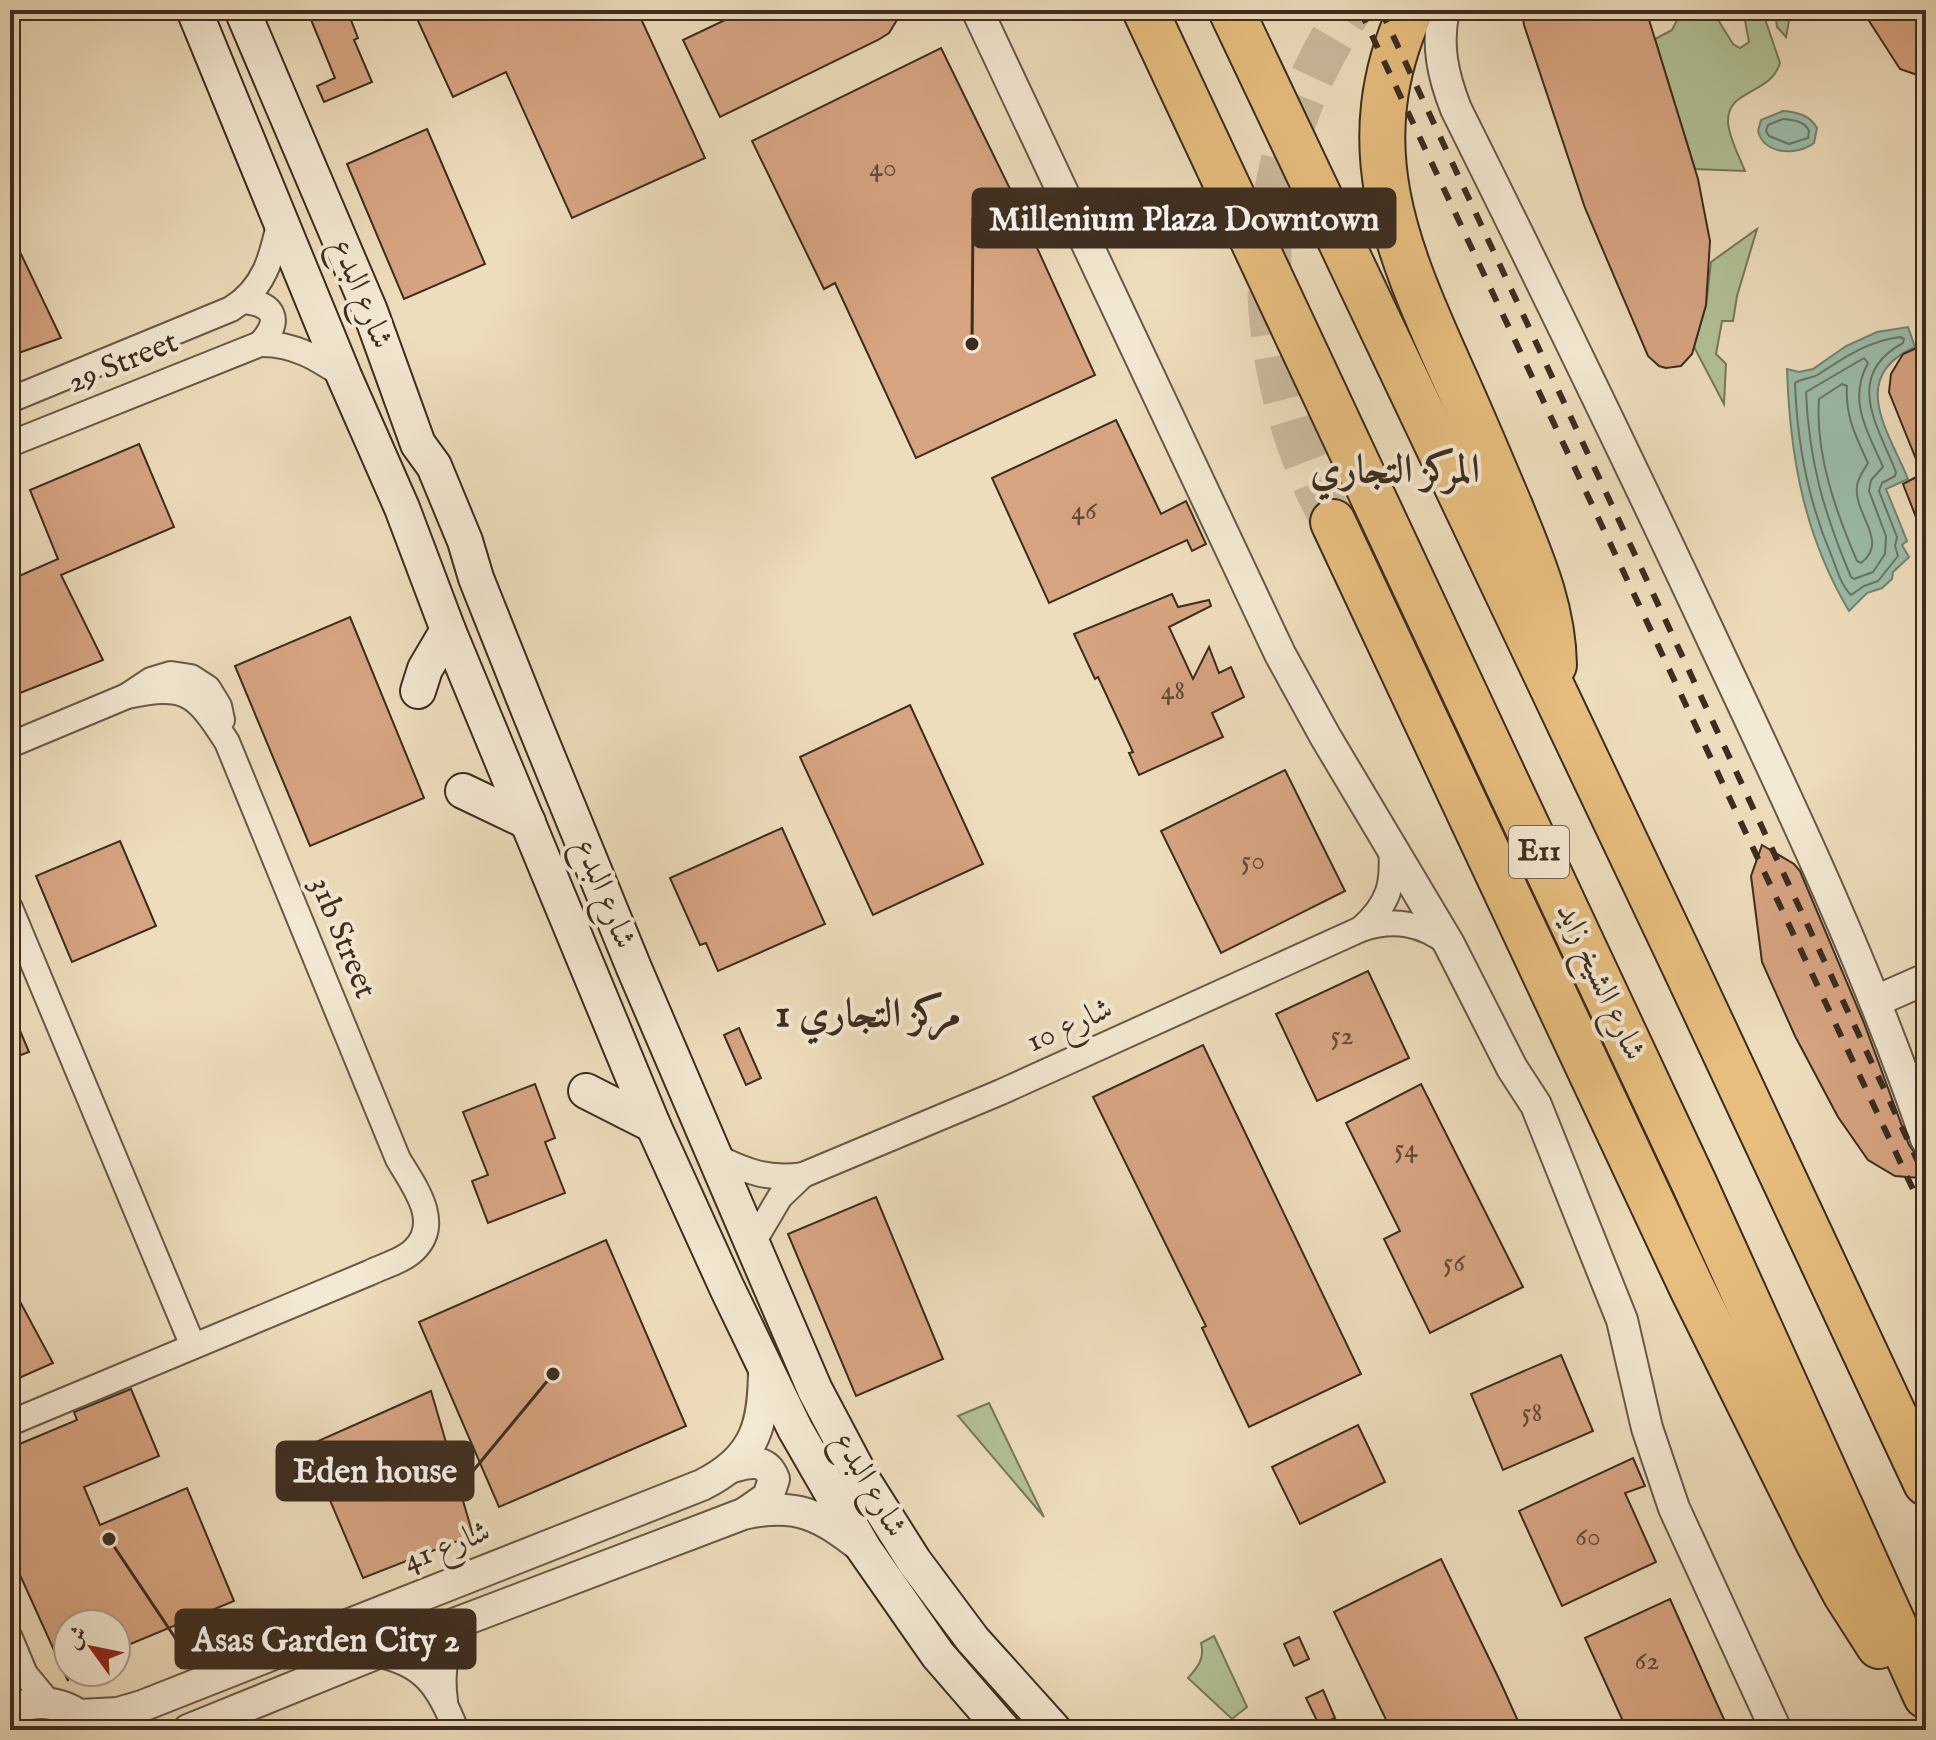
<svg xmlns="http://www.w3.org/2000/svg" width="1936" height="1740" font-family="'IM FELL English',Amiri,serif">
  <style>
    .green { fill: #b2c296; stroke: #77785b; stroke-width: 2 }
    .water { fill: #9bbdaa; stroke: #758373; stroke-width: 2 }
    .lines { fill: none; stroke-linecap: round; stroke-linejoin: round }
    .shore { stroke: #6c7565; stroke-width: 2 }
    .building { fill: #d7a482; stroke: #3c2d20; stroke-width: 2 }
    .motorway-tunnel { stroke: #caba9d; stroke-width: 44; stroke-dasharray: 44 22; stroke-linecap: butt }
    .minor-casing { stroke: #685947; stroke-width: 28 }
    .tertiary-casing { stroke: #685947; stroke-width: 34 }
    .secondary-casing { stroke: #3c2d20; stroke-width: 38 }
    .motorway-casing { stroke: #3c2d20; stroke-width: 48 }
    .minor { stroke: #f4e9d3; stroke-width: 24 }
    .tertiary { stroke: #f4e9d3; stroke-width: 30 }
    .secondary { stroke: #f4e9d3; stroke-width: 34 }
    .motorway { stroke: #e7be7e; stroke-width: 44 }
    .rail { stroke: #3c2d20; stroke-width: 6; stroke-dasharray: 14 14; stroke-linecap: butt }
    .labels { text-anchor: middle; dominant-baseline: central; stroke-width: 8; stroke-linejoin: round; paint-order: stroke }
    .number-label { font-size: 28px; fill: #634b38 }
    .shield { fill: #f4e9d3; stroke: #736556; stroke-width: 2 }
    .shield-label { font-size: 30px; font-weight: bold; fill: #3c2d20 }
    .street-label { font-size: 32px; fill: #3c2d20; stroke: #f4e9d3 }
    .district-label { font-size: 40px; font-weight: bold; fill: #3c2d20; stroke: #f4e9d3 }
    .leader { fill: none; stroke: #3c2d20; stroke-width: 3 }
    .callout-dot { fill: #3c2d20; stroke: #f4e9d3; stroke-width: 3 }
    .callout { fill: #3c2d20; stroke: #3c2d20; stroke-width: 3 }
    .callout-label { font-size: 34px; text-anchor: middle; font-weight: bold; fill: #fff }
  </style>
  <rect width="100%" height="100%" fill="#eeddbc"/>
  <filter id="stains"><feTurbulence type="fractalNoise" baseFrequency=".0025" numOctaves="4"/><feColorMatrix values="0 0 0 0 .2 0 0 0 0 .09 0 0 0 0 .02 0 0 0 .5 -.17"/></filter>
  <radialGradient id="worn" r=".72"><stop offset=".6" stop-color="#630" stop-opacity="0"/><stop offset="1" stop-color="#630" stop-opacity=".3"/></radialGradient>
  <g class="green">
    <path d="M1682 10H1712L1733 44 1740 48 1749 42 1743 10H1762L1780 63C1770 96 1727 88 1728 122 1729 138 1739 156 1745 171L1695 169 1655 39 1672 30Z"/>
    <polygon points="1775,10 1791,10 1786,37 1777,27"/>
    <polygon points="1757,229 1737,296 1733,321 1722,321 1716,354 1726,364 1724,404 1694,347 1706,305 1711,262"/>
    <polygon points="989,1403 1044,1517 958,1416"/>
    <path d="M1214 1636 1247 1707 1232 1719 1188 1678C1198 1667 1205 1658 1201 1643Z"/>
  </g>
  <g class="water">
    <path d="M1783 111C1797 112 1810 115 1817 128L1814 143C1797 156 1764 155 1758 131L1761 120Z"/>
    <path d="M1908 327 1915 347C1847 377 1889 432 1908 479L1886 489 1907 541 1902 545 1909 557 1893 572 1892 579 1882 588 1867 593 1849 611C1804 535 1790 457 1787 369L1799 372 1813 369 1846 346 1877 332Z"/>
  </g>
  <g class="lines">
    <g class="shore">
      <path d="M1783 119C1793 120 1805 121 1809 131L1808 138 1789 144 1769 136 1766 131 1768 125Z"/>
      <path d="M1900 337 1904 339 1903 343C1842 376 1879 428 1896 472L1895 476 1882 483 1879 491 1897 537 1895 546 1898 556 1878 581 1864 586 1851 595C1841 585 1837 570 1832 557 1808 501 1797 444 1795 383 1802 378 1811 379 1819 374 1845 357 1868 341 1900 337Z"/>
      <path d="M1864 358 1868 363C1847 401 1868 432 1883 467L1871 480 1869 491 1886 536 1885 554 1873 572 1854 579 1851 577C1824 513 1809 462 1806 392Z"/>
      <path d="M1842 384 1847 386C1845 416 1856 437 1868 463 1864 470 1858 477 1857 486 1853 514 1890 541 1861 563L1857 561C1836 512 1815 454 1819 399Z"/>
    </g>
  </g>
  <g class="building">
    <polygon points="307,10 347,10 358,38 354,40 372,82 324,102 317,86 335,78"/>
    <polygon points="413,10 637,10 705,158 572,218 506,72 453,97"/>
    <polygon points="746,10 903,10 889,33 878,40 720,117 683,40"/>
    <polygon points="1522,10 1646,10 1698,179 1710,241 1706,305 1692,354 1681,366 1666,368 1659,366 1648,356 1585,208 1524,25"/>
    <polygon points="1862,10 1926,10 1926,78 1900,69"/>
    <polygon points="941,48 1013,195 1095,375 916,458 835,283 824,289 752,141"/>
    <polygon points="427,129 485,264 404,299 347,164"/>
    <polygon points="10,231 61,338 10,356"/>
    <polygon points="1926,344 1926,540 1925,540 1903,484 1922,474 1889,392 1891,374 1903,354"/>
    <polygon points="1116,420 1161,514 1186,501 1206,544 1192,551 1187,540 1049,603 992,478"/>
    <polygon points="139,444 174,527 61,575 103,660 10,697 10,580 58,559 30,490"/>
    <polygon points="1172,594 1178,607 1209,600 1211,606 1169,627 1193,679 1209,647 1219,673 1231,667 1244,697 1212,713 1223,737 1139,775 1129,753 1133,752 1098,677 1095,679 1074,634"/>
    <polygon points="350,617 424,798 310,846 235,666"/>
    <polygon points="910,705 983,864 873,915 800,757"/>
    <polygon points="1285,770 1345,891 1221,953 1161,831"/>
    <polygon points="782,828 825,924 718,971 706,943 700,945 670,878"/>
    <polygon points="120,841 156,926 72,962 36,876"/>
    <polygon points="1762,845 1794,864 1800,871 1864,1023 1909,1145 1914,1152 1922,1156 1920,1178 1895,1176 1868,1160 1838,1117 1795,1036 1762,962 1751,876"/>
    <polygon points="1368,971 1409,1058 1317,1101 1276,1014"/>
    <polygon points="10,1007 29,1052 10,1059"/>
    <polygon points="739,1028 761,1078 746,1085 724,1035"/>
    <polygon points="1203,1045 1361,1374 1249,1427 1202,1328 1206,1326 1093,1097"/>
    <polygon points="535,1084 555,1138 545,1142 565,1193 488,1223 472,1181 488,1175 463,1112"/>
    <polygon points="1421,1084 1523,1287 1430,1333 1384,1239 1400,1231 1346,1123"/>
    <polygon points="876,1197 943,1359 856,1396 788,1234"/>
    <polygon points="606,1240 686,1426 499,1507 419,1322"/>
    <polygon points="10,1283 53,1363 10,1382"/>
    <polygon points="1561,1355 1593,1431 1503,1470 1471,1394"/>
    <polygon points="131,1389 159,1456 84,1487 100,1525 187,1488 234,1601 116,1650 116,1624 68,1624 68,1681 10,1553 10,1448 77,1420 74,1412"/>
    <polygon points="431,1391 473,1535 363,1578 307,1446"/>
    <polygon points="1358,1425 1385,1482 1300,1524 1272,1467"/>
    <polygon points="1633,1458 1645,1486 1625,1493 1656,1562 1562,1606 1519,1511"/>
    <polygon points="1441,1559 1500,1681 1522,1730 1391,1730 1334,1612"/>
    <polygon points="1670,1599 1717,1704 1729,1730 1627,1730 1585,1638"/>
    <polygon points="1299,1637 1309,1659 1294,1666 1284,1644"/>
    <polygon points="1323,1690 1335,1718 1319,1725 1306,1698"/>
  </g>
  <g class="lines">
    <path class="motorway-tunnel" d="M1333 522C1246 358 1244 167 1350 10"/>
    <defs>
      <g id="minor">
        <path d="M244 301C275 304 282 321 260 344"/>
        <path d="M10 400 231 309C265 288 272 257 280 220"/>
        <path d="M10 444 260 344C293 343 317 358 344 376"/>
        <polyline points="10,745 127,696 151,680 171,674 191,677 208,688 219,706 222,720"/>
        <polyline points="10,908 193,1346"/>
        <path d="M1361 929C1390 903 1394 883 1391 846"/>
        <path d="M717 1157C747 1172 769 1180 803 1175L1001 1092 1361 929C1394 918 1422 923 1449 944"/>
        <polyline points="754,1241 780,1197 803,1175"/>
        <path d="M10 1423 369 1273C383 1266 403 1261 414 1250 443 1222 413 1185 398 1159L227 742C195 692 186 684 127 696"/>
        <polyline points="10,1638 25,1674 49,1703"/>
        <path d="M375 1654C424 1663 439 1687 456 1730"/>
        <path d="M445 1701C441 1672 445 1648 460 1622"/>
      </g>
      <g id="tertiary">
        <polyline points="977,10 1280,654 1325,736 1449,944 1512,1068 1536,1105 1622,1320 1647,1428 1674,1508 1776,1730"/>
        <path d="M1444 10C1436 45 1443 76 1456 109 1547 292 1636 475 1722 660 1796 817 1870 974 1926 1139"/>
        <polyline points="1876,1001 1926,979"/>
        <path d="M732 1467C750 1462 766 1458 774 1479L768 1497 745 1513"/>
        <path d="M10 1711C38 1696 72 1703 92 1728"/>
        <path d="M79 1715 118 1713 142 1706 702 1485C757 1458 764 1423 764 1366"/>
        <path d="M188 1730 375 1654 743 1514C797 1502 820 1515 861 1547"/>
      </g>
      <g id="secondary">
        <polyline points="194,10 344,376 402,508 448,630 653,1125 727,1288 795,1429 864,1549 938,1655 1003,1730"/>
        <polyline points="242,10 370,311 418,444 434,466 465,541 476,578 529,711 634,968 815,1390 861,1477 914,1561 973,1640 1054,1730"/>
        <polyline points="418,691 425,669 448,630"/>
        <polyline points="463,791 528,822"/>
        <polyline points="586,1091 653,1125"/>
      </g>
      <g id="motorway">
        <polyline points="1145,10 1694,1183 1926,1696"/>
        <polyline points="1231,10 1682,961 1926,1483"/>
        <path d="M1411 10C1351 144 1395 245 1451 370 1472 416 1491 462 1511 509 1532 561 1553 608 1554 665"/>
        <polyline points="1333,522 1691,1286 1819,1544 1845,1593 1879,1646"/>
      </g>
    </defs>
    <use href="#minor" class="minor-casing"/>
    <use href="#tertiary" class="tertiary-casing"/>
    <use href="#secondary" class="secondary-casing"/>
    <use href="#motorway" class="motorway-casing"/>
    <use href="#minor" class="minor"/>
    <use href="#tertiary" class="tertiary"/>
    <use href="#secondary" class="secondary"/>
    <use href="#motorway" class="motorway"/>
    <g class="rail">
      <polyline points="1360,10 1926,1217"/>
      <polyline points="1381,10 1926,1179"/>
    </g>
  </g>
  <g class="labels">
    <g class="number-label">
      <text x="883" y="168">40</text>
      <text x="1084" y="511">46</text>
      <text x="1173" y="691">48</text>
      <text x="1253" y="861">50</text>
      <text x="1342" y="1036">52</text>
      <text x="1406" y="1149">54</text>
      <text x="1454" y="1263">56</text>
      <text x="1532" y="1413">58</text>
      <text x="1588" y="1537">60</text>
      <text x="1647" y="1661">62</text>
    </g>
    <rect class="shield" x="1509" y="826" width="60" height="52" rx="6"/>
    <g class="shield-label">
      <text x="1539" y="852">E11</text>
    </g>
    <g class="street-label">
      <text transform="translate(361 294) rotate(68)">شارع البدع</text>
      <text transform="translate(123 363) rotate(-22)">29 Street</text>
      <text transform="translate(604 894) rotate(68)">شارع البدع</text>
      <text transform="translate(342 938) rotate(68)">31b Street</text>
      <text transform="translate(1600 982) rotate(65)">شارع الشيخ زايد</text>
      <text transform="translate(1070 1026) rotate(-24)">شارع 10</text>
      <text transform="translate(869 1485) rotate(60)">شارع البدع</text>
      <text transform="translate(447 1547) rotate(-21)">شارع 41</text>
    </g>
    <g class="district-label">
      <text x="1395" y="471">المركز التجاري</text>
      <text x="868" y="1015">مركز التجاري 1</text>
    </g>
  </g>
  <path class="leader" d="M972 344L973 218M553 1374L473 1471M109 1539L176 1639"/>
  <g class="callout-dot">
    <circle cx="972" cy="344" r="8"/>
    <circle cx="553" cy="1374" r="8"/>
    <circle cx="109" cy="1539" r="8"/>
  </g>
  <g class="callout">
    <rect x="973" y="189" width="422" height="58" rx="8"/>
    <rect x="277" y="1442" width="196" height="58" rx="8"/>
    <rect x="176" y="1610" width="299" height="58" rx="8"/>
  </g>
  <g class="callout-label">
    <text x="1184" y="230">Millenium Plaza Downtown</text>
    <text x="375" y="1482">Eden house</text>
    <text x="326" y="1651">Asas Garden City 2</text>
  </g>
  <rect width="1936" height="1740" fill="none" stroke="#eeddbc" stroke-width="40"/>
  <rect x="12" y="12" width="1912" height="1716" fill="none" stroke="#3c2d20" stroke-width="4"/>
  <rect x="20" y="20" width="1896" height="1700" fill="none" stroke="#3c2d20" stroke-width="2"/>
  <g transform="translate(92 1648) rotate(303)"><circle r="38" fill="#f4e9d3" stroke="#aa9e8b" stroke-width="2"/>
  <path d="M0-6L14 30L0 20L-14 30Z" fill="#8f2418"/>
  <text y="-12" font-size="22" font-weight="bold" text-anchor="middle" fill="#3c2d20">ش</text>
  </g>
  <rect width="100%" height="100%" filter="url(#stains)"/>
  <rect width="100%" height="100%" fill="url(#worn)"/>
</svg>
